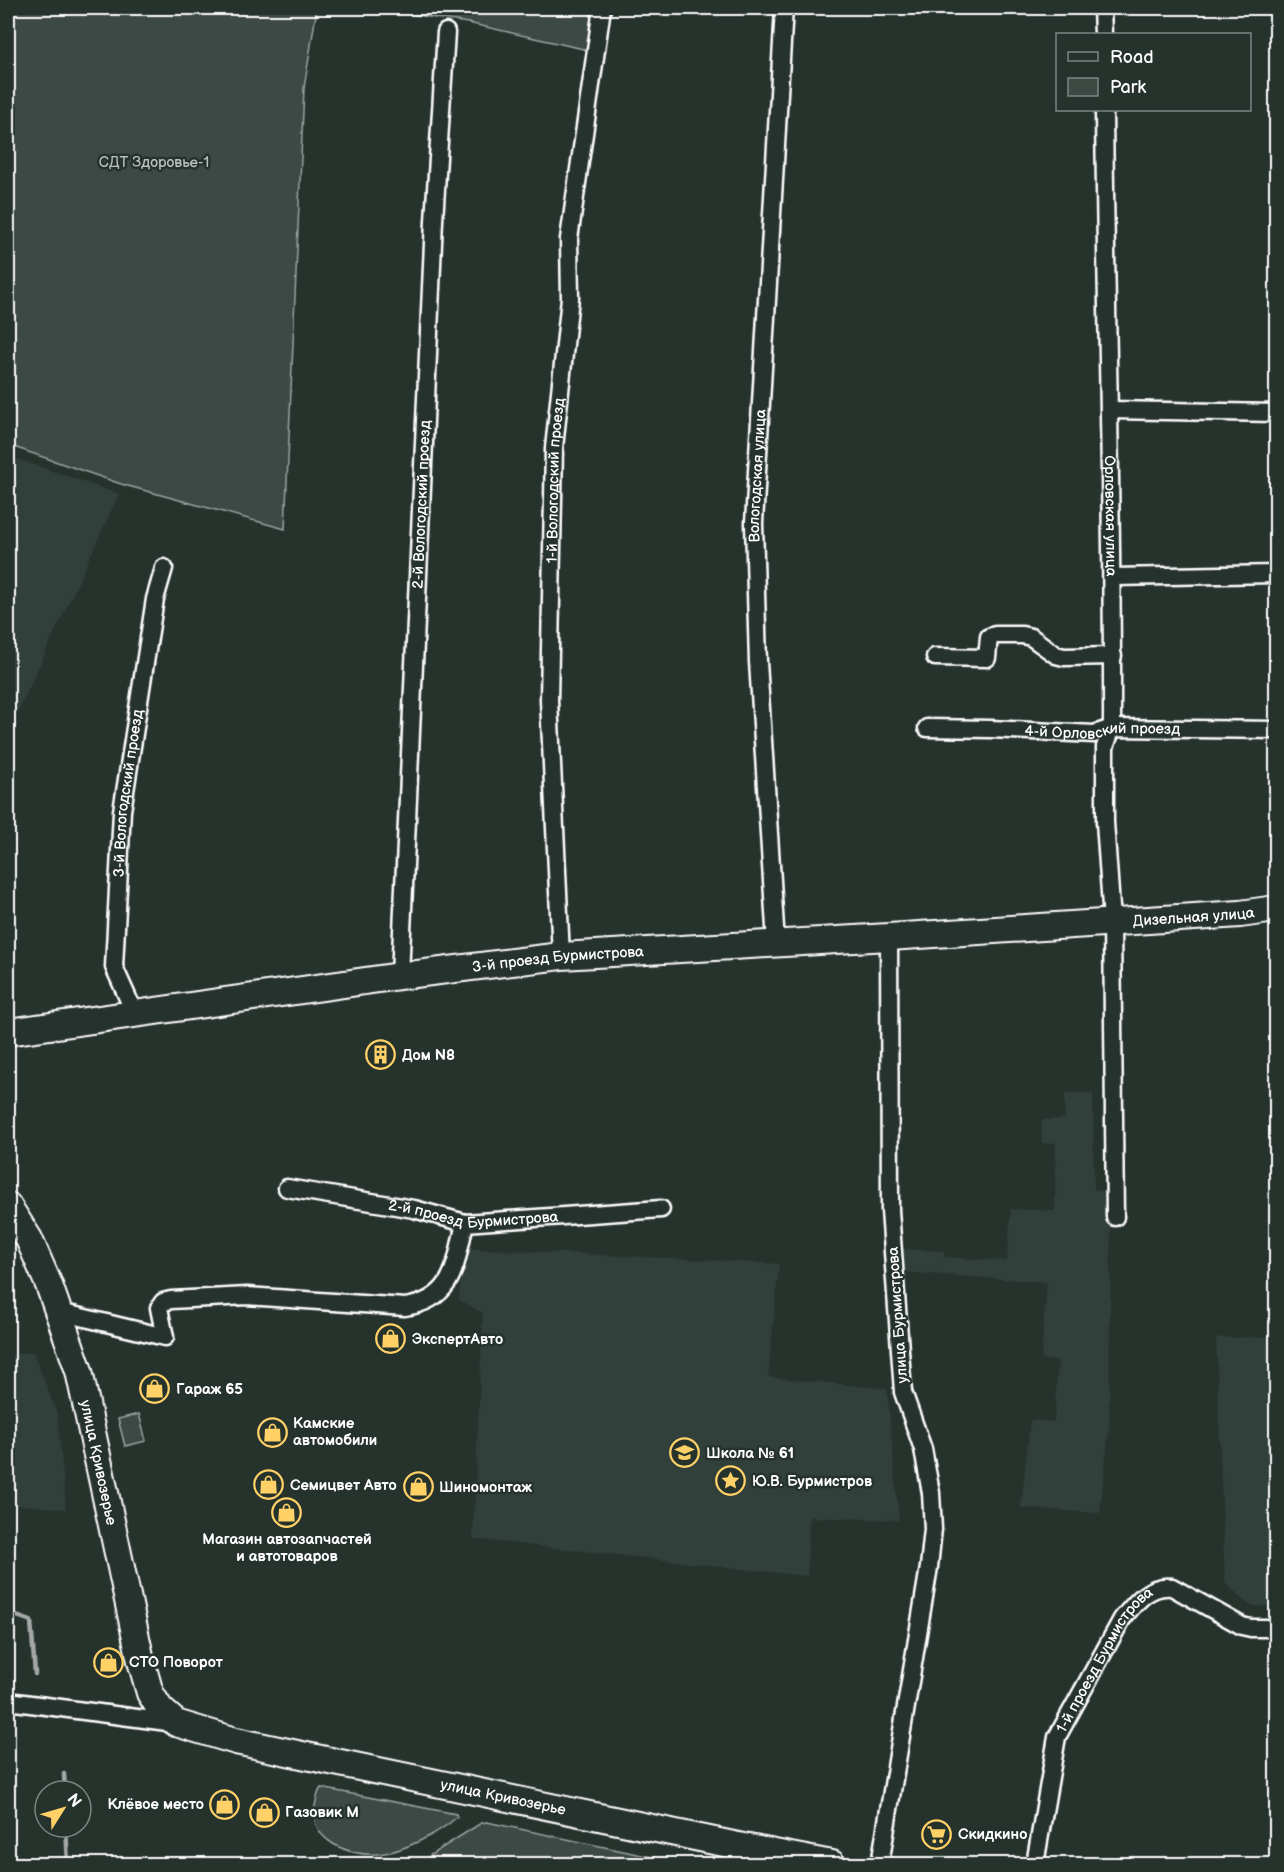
<svg xmlns="http://www.w3.org/2000/svg" width="1284" height="1872" font-family="'Balsamiq Sans',sans-serif">
  <style>
    .built { fill: #333f3a }
    .green { fill: #3e4944; stroke: #9ea4a2; stroke-width: 1.5 }
    .lines { fill: none; stroke-linecap: round; stroke-linejoin: round }
    .stream { stroke: #a4a9a7; stroke-width: 4.5 }
    .street-casing { stroke: #fff; stroke-width: 21 }
    .primary-casing { stroke: #fff; stroke-width: 30 }
    .street { stroke: #26332d; stroke-width: 16 }
    .primary { stroke: #26332d; stroke-width: 26 }
    .labels { text-anchor: middle; dominant-baseline: central; stroke-width: 5; stroke-linejoin: round; paint-order: stroke }
    .park-label { font-size: 15px; fill: #bbbfbe; stroke: #26332d }
    .street-label { font-size: 15px; fill: #fff; stroke: #26332d }
    .poi-label { font-size: 15px; font-weight: bold; fill: #fff; stroke: #26332d; text-anchor: start }
  </style>
  <rect width="100%" height="100%" fill="#26332d"/>
  <filter id="ink" filterUnits="userSpaceOnUse"><feTurbulence type="fractalNoise" baseFrequency=".0167" numOctaves="2"/><feDisplacementMap in="SourceGraphic" scale="12" xChannelSelector="R" yChannelSelector="G"/><feConvolveMatrix kernelMatrix="1 2 1 2 8 2 1 2 1" color-interpolation-filters="sRGB"/></filter>
  <g filter="url(#ink)">
    <g class="built">
      <polygon points="8,456 119,494 8,733"/>
      <polygon points="1065,1093 1093,1093 1094,1190 1111,1191 1109,1430 1100,1513 1021,1508 1030,1420 1054,1422 1058,1361 1041,1359 1047,1282 902,1272 903,1249 944,1251 944,1257 1007,1261 1011,1209 1055,1211 1056,1143 1042,1143 1042,1120 1065,1119"/>
      <polygon points="464,1248 779,1264 768,1377 887,1389 899,1520 809,1517 807,1576 473,1539 483,1313 459,1300"/>
      <polygon points="1276,1337 1276,1606 1251,1606 1225,1583 1216,1338"/>
      <polygon points="33,1352 57,1413 66,1509 8,1504 8,1355"/>
    </g>
    <g class="green">
      <polygon points="8,8 317,8 304,88 285,529 121,484 8,445"/>
      <polygon points="371,8 593,8 588,50 468,23"/>
      <polygon points="139,1414 146,1441 125,1446 118,1419"/>
      <path d="M321 1788 456 1814 457 1817C439 1833 403 1852 378 1854 350 1857 307 1840 315 1805 317 1799 317 1793 321 1788Z"/>
      <polygon points="487,1822 684,1864 685,1864 431,1864 428,1861 429,1856 481,1823"/>
    </g>
    <g class="lines">
      <g class="stream">
        <polyline points="8,1610 14,1615 31,1621 35,1674"/>
        <polyline points="64,1774 65,1791"/>
        <polyline points="66,1827 68,1864"/>
      </g>
      <defs>
        <g id="street">
          <polyline points="1102,8 1103,34"/>
          <path id="s1" d="M1104 110C1106 316 1113 522 1112 728L1105 747V822L1112 921 1115 1217"/>
          <polyline points="1110,410 1276,413"/>
          <polyline points="1113,577 1276,574"/>
          <polyline points="935,657 987,658 989,637 995,635 1022,635 1031,637 1056,655 1064,657 1113,656"/>
          <path id="s2" d="M927 728 991 729 1094 734 1112 728 1276 730"/>
          <path id="s3" d="M776 943 758 662 754 523 784 8"/>
          <path id="s4" d="M561 956 549 700 554 448 570 298 569 239 602 8"/>
          <path id="s5" d="M400 976 434 221 446 32"/>
          <path id="s6" d="M135 1014 114 967 122 811 155 599 164 568"/>
          <path id="s7" d="M287 1188 414 1209 465 1223 661 1209"/>
          <path d="M60 1312 165 1337 159 1308 163 1302 171 1300 247 1296 405 1307C455 1299 455 1265 465 1223"/>
          <polyline points="8,1701 175,1723"/>
          <polyline points="880,1864 929,1567 933,1529 931,1493 923,1449 903,1392 890,1210 889,937"/>
          <path id="s8" d="M1035 1864 1057 1737 1122 1619C1135 1603 1149 1584 1172 1587L1242 1626 1251 1628H1275"/>
        </g>
        <g id="primary">
          <path id="s9" d="M8 1032 400 976 561 956 889 937 1240 914 1276 909"/>
          <path id="s10" d="M8 1206 29 1239 49 1285 79 1371 141 1661 150 1693 160 1709 176 1723 236 1741 316 1758 743 1847 832 1864"/>
        </g>
      </defs>
      <use href="#street" class="street-casing"/>
      <use href="#primary" class="primary-casing"/>
      <use href="#street" class="street"/>
      <use href="#primary" class="primary"/>
    </g>
  </g>
  <defs>
    <symbol id="building-ring" viewBox="-11 -11 22 22"><circle r="9.5" fill="#26332d" stroke="#ffd166" stroke-width="1.5"/><path d="M-4-6H4V6H1V3H-1V6H-4ZM-2.5-4.3h1.7v1.8h-1.7ZM.8-4.3h1.7v1.8H.8ZM-2.5-1h1.7V.8h-1.7ZM.8-1h1.7V.8H.8Z" fill="#ffd166"/></symbol>
    <symbol id="shop-ring" viewBox="-11 -11 22 22"><circle r="9.5" fill="#26332d" stroke="#ffd166" stroke-width="1.5"/><path d="M-5-2.5h2.3a2.7 3.5 0 0 1 5.4 0H5L5.5 6h-11ZM-1.5-2.5h3a1.5 2.3 0 0 0-3 0Z" fill="#ffd166"/></symbol>
    <symbol id="school-ring" viewBox="-11 -11 22 22"><circle r="9.5" fill="#26332d" stroke="#ffd166" stroke-width="1.5"/><path d="M0-5L7-2L0 1L-7-2ZM-4 1L0 2.5L4 1V4Q0 6-4 4Z" fill="#ffd166"/></symbol>
    <symbol id="sight-ring" viewBox="-11 -11 22 22"><circle r="9.5" fill="#26332d" stroke="#ffd166" stroke-width="1.5"/><path d="M0-6L1.8-2.2L6-1.7L2.9 1.2L3.7 5.4L0 3.3L-3.7 5.4L-2.9 1.2L-6-1.7L-1.8-2.2Z" fill="#ffd166"/></symbol>
    <symbol id="supermarket-ring" viewBox="-11 -11 22 22"><circle r="9.5" fill="#26332d" stroke="#ffd166" stroke-width="1.5"/><path d="M-6-5.5h2.5l.6 2H6L4.5 2H-2.5L-4.4-4H-6ZM-1.5 3.2a1.3 1.3 0 1 0 .1 0ZM3 3.2a1.3 1.3 0 1 0 .1 0Z" fill="#ffd166"/></symbol>
  </defs>
  <g fill-rule="evenodd">
    <use href="#building-ring" x="364" y="1038" width="33" height="33"/>
    <use href="#shop-ring" x="374" y="1322" width="33" height="33"/>
    <use href="#shop-ring" x="138" y="1372" width="33" height="33"/>
    <use href="#shop-ring" x="256" y="1416" width="33" height="33"/>
    <use href="#school-ring" x="668" y="1436" width="33" height="33"/>
    <use href="#sight-ring" x="714" y="1464" width="33" height="33"/>
    <use href="#shop-ring" x="252" y="1468" width="33" height="33"/>
    <use href="#shop-ring" x="402" y="1470" width="33" height="33"/>
    <use href="#shop-ring" x="270" y="1496" width="33" height="33"/>
    <use href="#shop-ring" x="92" y="1646" width="33" height="33"/>
    <use href="#shop-ring" x="208" y="1788" width="33" height="33"/>
    <use href="#shop-ring" x="248" y="1796" width="33" height="33"/>
    <use href="#supermarket-ring" x="920" y="1818" width="33" height="33"/>
  </g>
  <g class="labels">
    <g class="park-label">
      <text x="154" y="162">СДТ Здоровье-1</text>
    </g>
    <g class="street-label">
      <text stroke="none"><textPath href="#s3" startOffset="468">Вологодская улица</textPath></text>
      <text stroke="none"><textPath href="#s4" startOffset="476">1-й Вологодский проезд</textPath></text>
      <text stroke="none"><textPath href="#s5" startOffset="472">2-й Вологодский проезд</textPath></text>
      <text stroke="none"><textPath href="#s1" startOffset="406">Орловская улица</textPath></text>
      <text stroke="none"><textPath href="#s2" startOffset="176">4-й Орловский проезд</textPath></text>
      <text stroke="none"><textPath href="#s6" startOffset="226">3-й Вологодский проезд</textPath></text>
      <text stroke="none"><textPath href="#s9" startOffset="1192">Дизельная улица</textPath></text>
      <text stroke="none"><textPath href="#s9" startOffset="555">3-й проезд Бурмистрова</textPath></text>
      <text stroke="none"><textPath href="#s7" startOffset="189">2-й проезд Бурмистрова</textPath></text>
      <text transform="translate(898 1315) rotate(-94)">улица Бурмистрова</text>
      <text stroke="none"><textPath href="#s10" startOffset="274">улица Кривозерье</textPath></text>
      <text stroke="none"><textPath href="#s8" startOffset="220">1-й проезд Бурмистрова</textPath></text>
      <text stroke="none"><textPath href="#s10" startOffset="886">улица Кривозерье</textPath></text>
    </g>
    <g class="poi-label">
      <text x="402" y="1055">Дом N8</text>
      <text x="412" y="1339">ЭкспертАвто</text>
      <text x="176" y="1389">Гараж 65</text>
      <text x="293" y="1423">Камские<tspan x="293" dy="17">автомобили</tspan></text>
      <text x="706" y="1453">Школа № 61</text>
      <text x="752" y="1481">Ю.В. Бурмистров</text>
      <text x="290" y="1485">Семицвет Авто</text>
      <text x="439" y="1487">Шиномонтаж</text>
      <text x="287" y="1539" text-anchor="middle">Магазин автозапчастей<tspan x="287" dy="17">и автотоваров</tspan></text>
      <text x="129" y="1662">СТО Поворот</text>
      <text x="204" y="1804" text-anchor="end">Клёвое место</text>
      <text x="285" y="1812">Газовик М</text>
      <text x="958" y="1834">Скидкино</text>
    </g>
  </g>
  <rect width="1284" height="1872" fill="none" stroke="#26332d" stroke-width="30"/>
  <rect x="15" y="15" width="1254" height="1842" fill="none" stroke="#fff" stroke-width="2" filter="url(#ink)"/>
  <rect x="1056" y="33" width="195" height="78" fill="#26332d" stroke="#7d8581" stroke-width="1.5"/>
  <rect x="1068" y="52" width="30" height="9" fill="#26332d" stroke="#7d8581" stroke-width="1.5"/>
  <text x="1110" y="63" font-size="18" fill="#ffffff">Road</text>
  <rect x="1068" y="78" width="30" height="18" fill="#3e4944" stroke="#7d8581" stroke-width="1.5"/>
  <text x="1110" y="93" font-size="18" fill="#ffffff">Park</text>
  <g transform="translate(63 1809) rotate(53)"><circle r="28" fill="#26332d" stroke="#7d8581" stroke-width="1.5"/>
  <path d="M0-4.5L10 22L0 15L-10 22Z" fill="#ffd166"/>
  <text y="-9" font-size="16" font-weight="bold" text-anchor="middle" fill="#ffffff">N</text>
  </g>
</svg>
